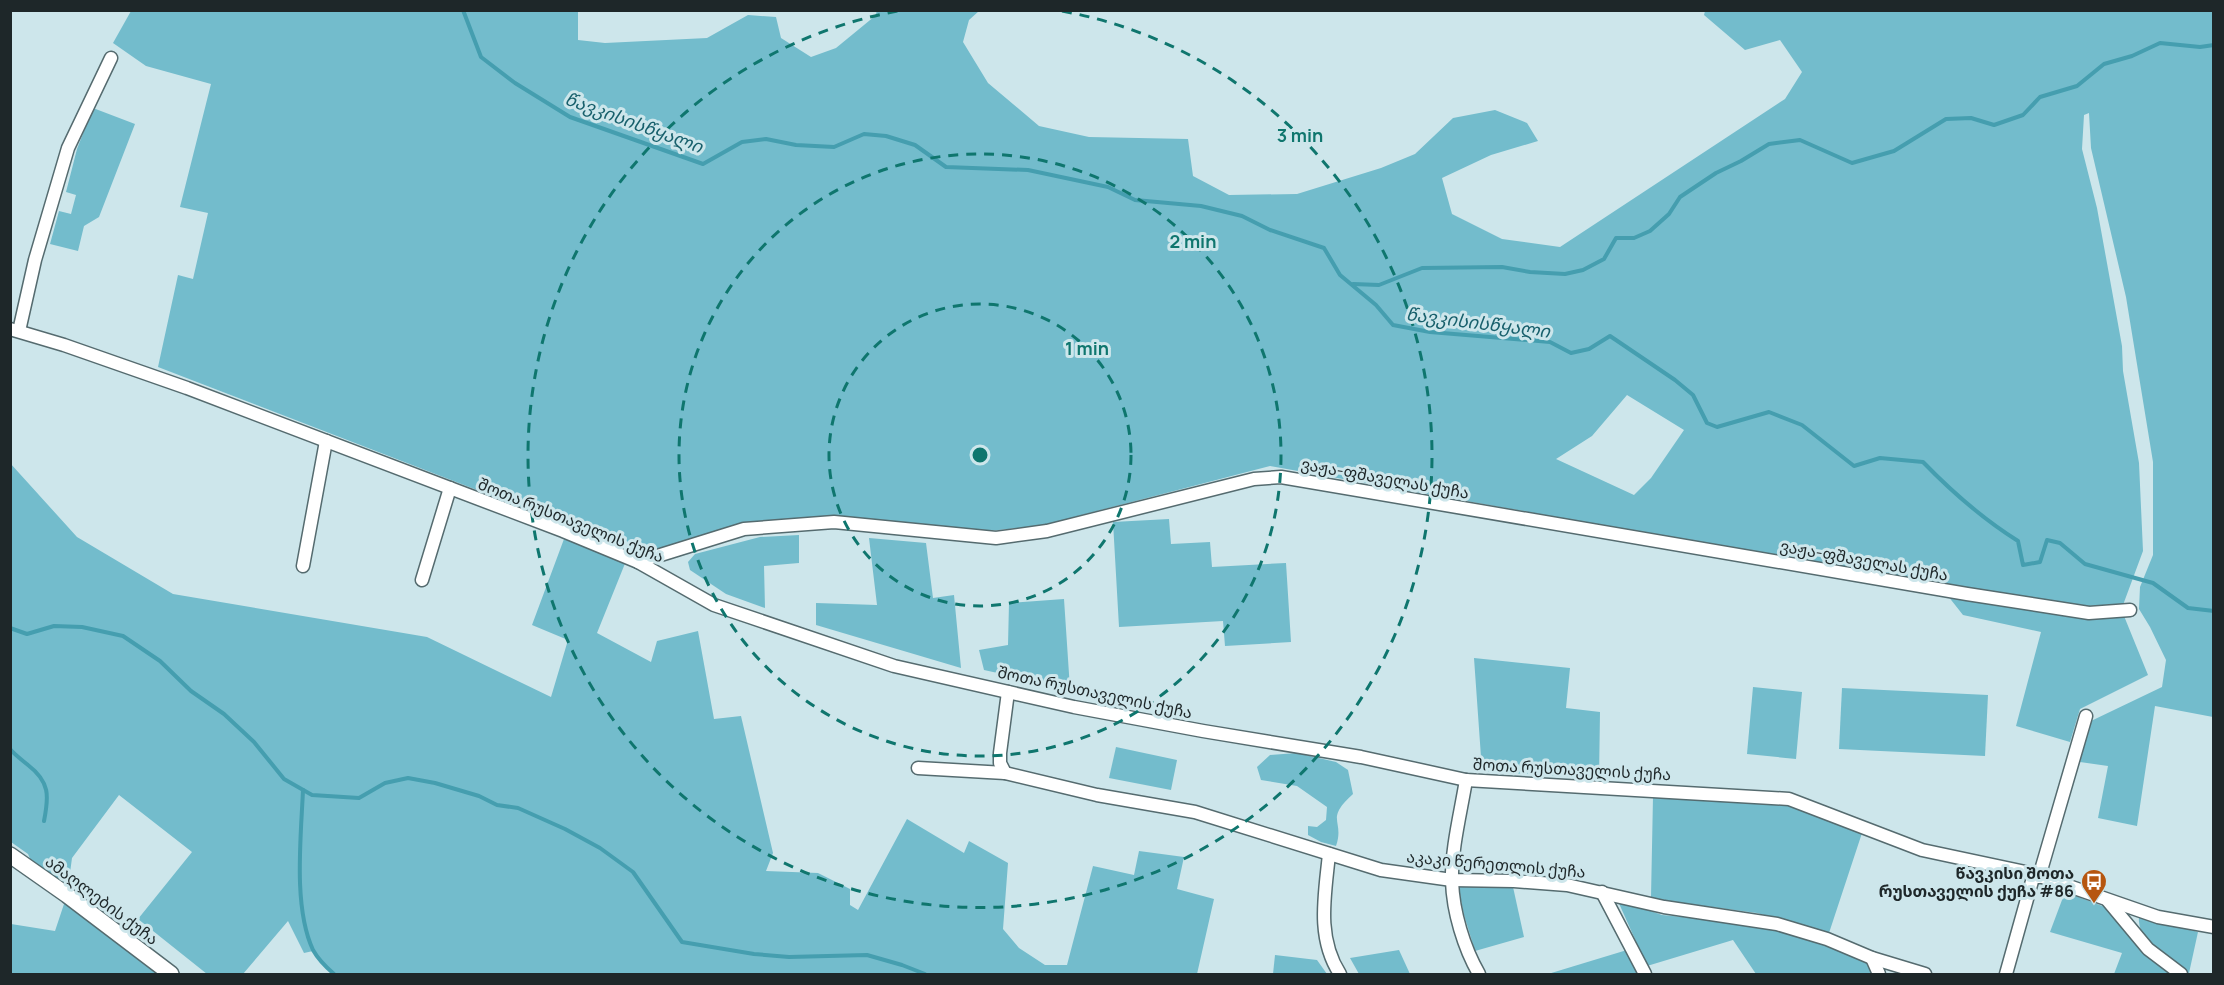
<svg xmlns="http://www.w3.org/2000/svg" width="2224" height="985" font-family="Manrope,'Noto Sans Georgian',sans-serif">
  <style>
    .green { fill: #73bccc; fill-rule: evenodd }
    .lines { fill: none; stroke-linecap: round; stroke-linejoin: round }
    .stream { stroke: #459eaf; stroke-width: 4 }
    .minor-casing { stroke: #556b6f; stroke-width: 15 }
    .tertiary-casing { stroke: #556b6f; stroke-width: 18 }
    .minor { stroke: #fff; stroke-width: 12 }
    .tertiary { stroke: #fff; stroke-width: 15 }
    .ring { fill: none; stroke: #0f766e; stroke-width: 3; stroke-dasharray: 10 8 }
    .labels { text-anchor: middle; dominant-baseline: central; stroke-width: 6; stroke-linejoin: round; paint-order: stroke }
    .street-label { font-size: 16px; fill: #1e2729; stroke: #cde6eb }
    .poi-label { font-size: 16px; font-weight: bold; fill: #1e2729; stroke: #cde6eb; text-anchor: end }
    .water-label { font-size: 18px; font-style: italic; fill: #18606c; stroke: #cde6eb }
    .centre { fill: #0f766e; stroke: #cde6eb; stroke-width: 3 }
    .ring-label { font-size: 18px; text-anchor: middle; font-weight: bold; fill: #0f766e; stroke: #cde6eb; stroke-width: 6; stroke-linejoin: round; paint-order: stroke }
  </style>
  <rect width="100%" height="100%" fill="#cde6eb"/>
  <g class="green">
    <path d="M578 10V40L605 43 707 38 748 15 776 17 781 38 811 57 836 48 875 16 877 11H979L969 20 963 42 988 83 1039 126 1089 137 1188 139 1193 176 1229 195 1297 194 1381 168 1415 154 1453 118 1495 110 1527 123 1538 141 1491 155 1442 178 1452 214 1502 239 1560 247 1785 99 1802 72 1780 40 1745 50 1704 15 1705 11H2213V717L2155 706 2137 826 2098 818 2108 766 2080 762 2091 721 2162 687 2166 660 2150 627 2139 609 2140 587 2153 555V462L2126 297 2091 148 2089 113 2084 115 2082 149 2097 208 2122 346 2123 371 2139 463 2143 551 2123 605 2086 606 1977 592 1270 466 1074 517 1049 525 979 532 851 517 746 523 658 549 638 552 158 367 178 275 193 279 208 213 180 207 211 84 146 66 113 43 131 11ZM1627 395 1684 430 1651 478 1634 495 1556 459 1592 436Z"/>
    <polygon points="93,108 135,124 99,217 84,226 78,251 50,244 59,211 71,214 76,195 66,192 77,149"/>
    <polygon points="10,463 77,537 173,594 427,637 551,697 568,640 532,625 564,539 626,561 597,633 651,662 657,641 698,631 714,719 741,716 773,853 766,871 818,873 850,889 850,905 858,910 907,819 964,853 969,841 1008,863 1003,929 1019,948 1045,965 1067,965 1093,866 1134,875 1139,851 1184,857 1177,889 1214,899 1197,974 334,974 313,951 304,953 288,921 243,974 207,974 138,919 192,852 119,795 72,858 67,895 171,974 11,974 11,924 55,931 67,895 36,873 28,854 11,842"/>
    <polygon points="1169,519 1171,544 1210,542 1212,567 1286,563 1291,642 1225,646 1223,621 1119,627 1113,522"/>
    <polygon points="799,535 799,563 764,566 765,608 726,594 690,570 688,562 695,554 760,537"/>
    <polygon points="869,538 926,543 933,598 954,595 961,668 816,625 816,603 877,605"/>
    <polygon points="1948,596 2124,616 2148,675 2080,709 2070,742 2016,726 2041,632 1963,615"/>
    <polygon points="1064,599 1070,689 984,670 979,650 1008,645 1009,603"/>
    <polygon points="1474,658 1570,668 1566,708 1600,712 1599,779 1482,771"/>
    <polygon points="1753,687 1802,692 1796,759 1747,754"/>
    <polygon points="1842,688 1988,695 1985,756 1839,749"/>
    <polygon points="1116,747 1177,760 1171,790 1109,778"/>
    <path d="M1297 753 1336 762 1348 770 1353 794C1324 820 1345 820 1336 846L1321 842 1308 835V826L1317 827 1326 820 1327 807 1297 786 1261 780 1257 767 1270 755Z"/>
    <polygon points="1653,797 1790,803 1862,833 1829,933 1757,913 1667,901 1651,897"/>
    <polygon points="1458,885 1513,887 1524,937 1475,951 1464,915"/>
    <polygon points="2065,892 2105,907 2142,951 2176,974 2114,974 2122,953 2050,932"/>
    <polygon points="1617,899 1662,915 1724,921 1772,928 1818,941 1867,963 1872,974 1756,974 1733,940 1647,966"/>
    <path d="M2139 916 2198 932 2189 973C2170 962 2136 942 2139 916Z"/>
    <polygon points="1399,950 1410,974 1359,974 1350,958"/>
    <polygon points="1627,950 1639,974 1548,974"/>
    <polygon points="1275,955 1317,960 1327,974 1273,974"/>
  </g>
  <g class="lines">
    <g class="stream">
      <path d="M463 10 481 57 515 83 570 117 703 164 742 142 766 139 796 145 834 147 864 134 886 136 915 145 946 167 1028 170 1108 187 1135 200 1201 206 1242 216 1270 230 1324 248 1340 275 1376 305 1393 325 1430 332 1550 342 1571 353 1589 349 1610 336 1675 380 1693 395 1707 423 1717 427 1769 412 1802 425 1854 466 1880 458 1923 462C1952 492 1983 519 2018 541L2023 565 2040 562 2047 540 2060 543 2085 564 2153 583 2188 608 2214 611"/>
      <polyline points="1353,284 1379,285 1422,268 1502,267 1530,272 1565,274 1583,270 1604,259 1616,238 1634,238 1650,231 1669,214 1680,197 1716,173 1741,161 1769,144 1800,140 1852,163 1894,151 1946,119 1971,118 1994,125 2023,115 2040,97 2077,86 2104,64 2132,56 2160,43 2200,47 2214,45"/>
      <polyline points="10,628 27,634 54,626 82,627 123,636 160,661 191,691 224,714 254,742 284,779 312,795 359,798 385,783 408,778 435,783 479,796 497,805 518,808 565,829 600,848 633,872 682,942 754,954 789,957 867,955 902,965 925,974"/>
      <polyline points="10,664 10,684"/>
      <path d="M10 749C15 755 22 760 28 765 50 782 49 796 44 821"/>
      <path d="M303 790C301 837 293 907 313 950 318 959 327 968 334 974"/>
    </g>
    <defs>
      <g id="minor">
        <polyline points="10,329 64,345 187,388 563,531 638,562 714,605 894,666 1074,707 1203,731 1361,757 1466,780 1789,799 1922,850 2034,874 2158,917 2214,927"/>
        <polyline points="19,331 35,260 68,148 111,58"/>
        <polyline points="638,562 744,529 834,522 996,538 1047,531 1254,479 1281,477 1967,594 2089,613 2130,610"/>
        <polyline points="303,566 326,441"/>
        <polyline points="422,580 450,488"/>
        <polyline points="918,768 1005,773 1097,795 1195,812 1381,870 1452,880 1514,881 1567,885 1664,907 1777,924 1827,939 1872,958 1925,974"/>
        <polyline points="1005,773 1000,763 1000,753 1008,692"/>
        <path d="M1466 780C1461 811 1451 850 1452 881 1453 912 1464 948 1479 974"/>
        <path d="M1329 854C1325 895 1316 937 1340 974"/>
        <polyline points="2039,877 2086,716"/>
        <polyline points="1602,892 1645,974"/>
        <polyline points="2108,901 2148,949 2181,974"/>
        <polyline points="1872,958 1879,974"/>
        <polyline points="2006,974 2034,874"/>
      </g>
      <polyline id="tertiary" points="10,855 67,895 171,974"/>
    </defs>
    <use href="#minor" class="minor-casing"/>
    <use href="#tertiary" class="tertiary-casing"/>
    <use href="#minor" class="minor"/>
    <use href="#tertiary" class="tertiary"/>
  </g>
  <g class="ring">
    <circle cx="980" cy="455" r="151"/>
    <circle cx="980" cy="455" r="301"/>
    <path d="M1062 11A452 452 0 1 1 898 11"/>
  </g>
  <defs>
    <symbol id="bus-pin" viewBox="-11 -11 22 30"><path d="M0 17L-7.5 6A9.5 9.5 0 1 1 7.5 6Z" fill="#b6560f" stroke="#cde6eb"/><path d="M-5-6H5V4H4V6H2V4H-2V6H-4V4H-5ZM-3.5-4V0h7V-4ZM-3.5 1.2v1.5H-2V1.2ZM2 1.2v1.5H3.5V1.2Z" fill="#fff"/></symbol>
  </defs>
  <g fill-rule="evenodd">
    <use href="#bus-pin" x="2079" y="867" width="30" height="40"/>
  </g>
  <g class="labels">
    <g class="street-label">
      <text transform="translate(1385 478) rotate(10)">ვაჟა-ფშაველას ქუჩა</text>
      <text transform="translate(571 520) rotate(22)">შოთა რუსთაველის ქუჩა</text>
      <text transform="translate(1864 560) rotate(10)">ვაჟა-ფშაველას ქუჩა</text>
      <text transform="translate(1095 692) rotate(12)">შოთა რუსთაველის ქუჩა</text>
      <text transform="translate(1572 769) rotate(3)">შოთა რუსთაველის ქუჩა</text>
      <text transform="translate(1496 864) rotate(5)">აკაკი წერეთლის ქუჩა</text>
      <text transform="translate(102 900) rotate(37)">ამაღლების ქუჩა</text>
    </g>
    <g class="poi-label">
      <text x="2074" y="873">წავკისი შოთა<tspan x="2074" dy="18">რუსთაველის ქუჩა #86</tspan></text>
    </g>
    <g class="water-label">
      <text transform="translate(634 122) rotate(20)">წავკისისწყალი</text>
      <text transform="translate(1478 322) rotate(7)">წავკისისწყალი</text>
    </g>
  </g>
  <circle cx="980" cy="455" r="9" class="centre"/>
  <g class="ring-label">
    <text x="1300" y="142">3 min</text>
    <text x="1193" y="248">2 min</text>
    <text x="1087" y="355">1 min</text>
  </g>
  <rect width="2224" height="985" fill="none" stroke="#1e2729" stroke-width="24"/>
</svg>
